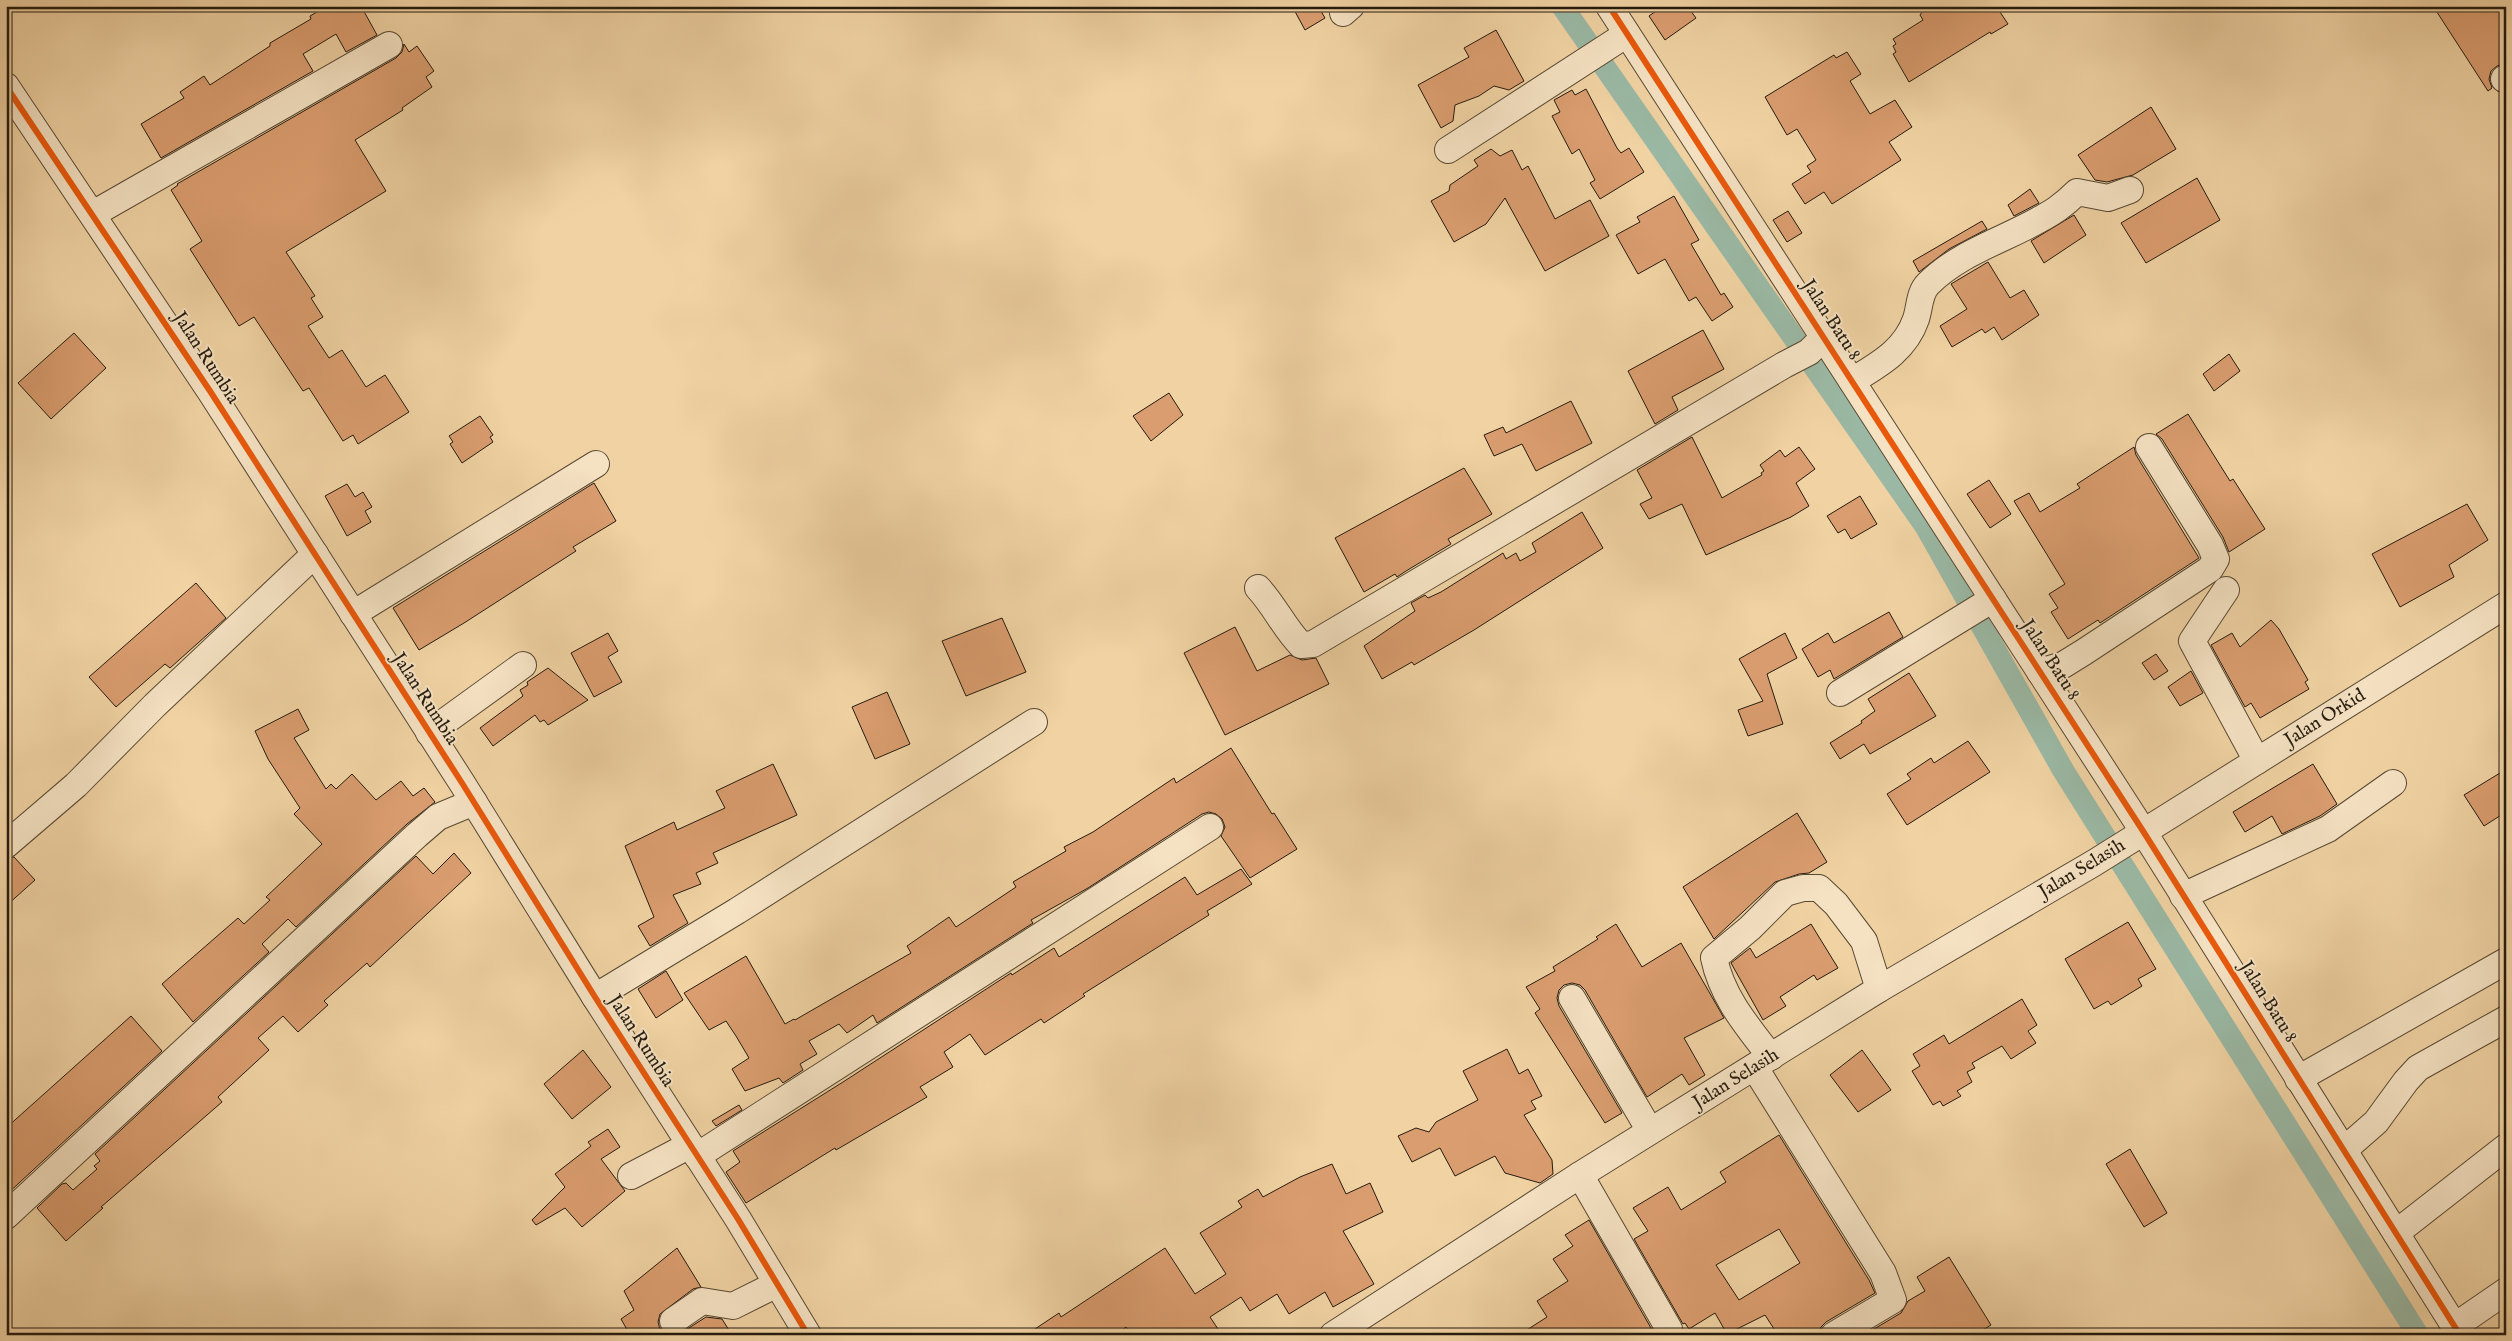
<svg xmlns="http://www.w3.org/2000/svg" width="2512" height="1341" font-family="'IM FELL English',serif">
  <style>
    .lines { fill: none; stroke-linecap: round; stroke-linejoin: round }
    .canal { stroke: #9ab8a4; stroke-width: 22 }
    .building { fill: #da9d6f; stroke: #251b0e; fill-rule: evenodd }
    .minor-casing { stroke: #584933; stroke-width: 28 }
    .minor { stroke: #f5e2c3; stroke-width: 26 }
    .cycleway-casing { stroke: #f5e2c3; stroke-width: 9 }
    .cycleway { stroke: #e8590c; stroke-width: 6 }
    .labels { text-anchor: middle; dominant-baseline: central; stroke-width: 4; stroke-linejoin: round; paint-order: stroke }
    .street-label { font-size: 19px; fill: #251b0e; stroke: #f5e2c3 }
  </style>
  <rect width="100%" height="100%" fill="#f0d2a3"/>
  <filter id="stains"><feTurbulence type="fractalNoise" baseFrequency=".004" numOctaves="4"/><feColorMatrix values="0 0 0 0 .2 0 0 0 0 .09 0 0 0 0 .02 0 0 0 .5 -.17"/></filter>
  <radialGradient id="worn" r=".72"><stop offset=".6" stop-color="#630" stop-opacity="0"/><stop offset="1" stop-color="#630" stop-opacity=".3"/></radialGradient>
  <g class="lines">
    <polyline class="canal" points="1562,6 1926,527 2063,770 2418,1335"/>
  </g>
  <g class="building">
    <polygon points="327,6 361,6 377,35 346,52 336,34 303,54 313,71 161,158 141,124 184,98 180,92 204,76 210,85 270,46 270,43 311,19 310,16"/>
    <polygon points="1292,6 1318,6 1325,18 1305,30"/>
    <polygon points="1663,6 1687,6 1696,18 1665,40 1649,16"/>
    <polygon points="1926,6 1996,6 2008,24 1991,34 1990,32 1909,82 1893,54 1896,52 1893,46 1896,44 1893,39 1923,20 1920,15"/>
    <polygon points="2433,6 2506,6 2506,63 2497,66 2491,71 2489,79 2492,88 2488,91"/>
    <polygon points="1496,30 1524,81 1509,90 1494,86 1479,96 1455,105 1453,121 1441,128 1418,85 1469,57 1464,48"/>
    <polygon points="404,44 409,52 417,46 434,71 426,77 432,87 402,108 403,110 355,140 386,191 286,252 315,296 311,298 323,317 308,326 329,358 342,350 366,387 385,375 409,412 358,444 353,435 343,441 309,388 303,391 254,317 239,326 190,249 202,241 171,190 178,185 177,184 396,58 402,52"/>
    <polygon points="1847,52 1861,74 1850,81 1870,114 1895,100 1912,127 1889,142 1901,160 1832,204 1824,192 1805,204 1792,184 1811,172 1807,166 1816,160 1797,129 1787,135 1765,97 1834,55 1836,58"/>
    <polygon points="1586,89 1617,148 1621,153 1629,148 1644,172 1600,199 1590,183 1595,180 1579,149 1572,154 1552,116 1560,112 1554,100 1572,90 1575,95"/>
    <polygon points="2151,107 2176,149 2133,175 2107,182 2095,180 2078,155"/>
    <polygon points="1491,149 1500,156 1512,150 1522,170 1528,166 1555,219 1590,200 1609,236 1545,271 1505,198 1486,224 1454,242 1431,201 1449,191 1450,185 1478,166 1474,160"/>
    <polygon points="2197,178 2220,220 2146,263 2121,223"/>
    <polygon points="2030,189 2039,203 2014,216 2008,205"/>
    <polygon points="1674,196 1699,240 1691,244 1721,295 1724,293 1733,307 1712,321 1696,297 1689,301 1665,259 1638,274 1616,235 1640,222 1637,217"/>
    <polygon points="1788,211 1802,233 1787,242 1773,220"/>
    <polygon points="2074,215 2086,235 2044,263 2031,241"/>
    <polygon points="1982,221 1987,229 1949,249 1919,272 1913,261"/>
    <polygon points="1988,262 2010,298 2024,290 2039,315 2002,340 1994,327 1985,333 1982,329 1952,347 1940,326 1967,309 1951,284"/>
    <polygon points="1703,330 1724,369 1672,397 1678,410 1655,424 1628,371"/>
    <polygon points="74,333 106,368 51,419 18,383"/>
    <polygon points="2229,354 2240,371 2214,391 2203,374"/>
    <polygon points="1169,393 1183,415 1151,441 1133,416"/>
    <polygon points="1571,401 1592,443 1536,471 1522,444 1494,456 1484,435 1503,427 1506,433"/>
    <polygon points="2188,414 2230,481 2233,479 2265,529 2229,552 2223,537 2162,439 2156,434"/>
    <polygon points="480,416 493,435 490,437 493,442 462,463 450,444 453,442 449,436"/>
    <polygon points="1692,437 1722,498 1762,475 1761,473 1764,471 1760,465 1780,450 1785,457 1799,447 1815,469 1796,483 1809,506 1791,517 1706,555 1682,504 1649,519 1640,504 1652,498 1637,470"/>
    <polygon points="2134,447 2136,455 2199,558 2100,623 2098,620 2068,639 2051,612 2058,608 2049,594 2065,584 2014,501 2029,493 2040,512 2080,488 2077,484"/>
    <polygon points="1464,468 1492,514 1448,539 1451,544 1406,571 1397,577 1395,574 1364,592 1335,538"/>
    <polygon points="1989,480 2011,514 1990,528 1967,494"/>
    <polygon points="594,483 616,521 573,547 576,551 464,623 419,650 393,608"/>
    <polygon points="347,484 355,497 363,492 372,507 365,511 371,522 347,536 325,496"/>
    <polygon points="1860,496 1877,524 1851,539 1845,529 1838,533 1827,516"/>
    <polygon points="2467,504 2488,540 2449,565 2454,577 2400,607 2372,554"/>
    <polygon points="1582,512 1603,548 1474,630 1414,665 1412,662 1382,679 1364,646 1415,611 1411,603 1425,595 1428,598 1441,592 1503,553 1506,559 1516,553 1520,561 1536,552 1532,543"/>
    <polygon points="196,583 226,618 170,668 165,664 116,707 89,677"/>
    <polygon points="1889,612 1903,637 1834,679 1830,670 1818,677 1802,649 1828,633 1834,643"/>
    <polygon points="1002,618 1026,672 966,696 942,641"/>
    <polygon points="2271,620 2279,629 2308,680 2305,682 2309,689 2260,718 2251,703 2245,707 2211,645 2232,633 2240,647"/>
    <polygon points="1235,627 1257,671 1290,655 1302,660 1316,658 1329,684 1225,735 1184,653"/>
    <polygon points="608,633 618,651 608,657 622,682 594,697 571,653"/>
    <polygon points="1785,633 1797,658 1767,674 1783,724 1748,736 1738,710 1763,701 1739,659"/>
    <polygon points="2156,654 2168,671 2154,680 2142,663"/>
    <polygon points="548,668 588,700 548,725 544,720 540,722 535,715 493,746 480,728 523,696 520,690 528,685 527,682"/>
    <polygon points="2191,671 2203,693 2180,706 2168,687"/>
    <polygon points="1909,673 1936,716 1870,754 1864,744 1840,759 1830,743 1862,723 1861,721 1875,711 1868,699"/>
    <polygon points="887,692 910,744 875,759 852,707"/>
    <polygon points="298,709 309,730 294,738 326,789 331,784 336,789 352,774 376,800 401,781 413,796 424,788 435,802 407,824 296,927 288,919 262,944 269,952 193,1022 162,984 238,918 244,924 270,900 266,897 322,844 294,814 300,808 268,759 255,731"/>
    <polygon points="1968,741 1990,772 1907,825 1887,794 1911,779 1907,774 1931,758 1934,763"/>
    <polygon points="1231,748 1272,814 1274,813 1297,849 1250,878 1221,836 1225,827 1222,819 1216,814 1209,812 1202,814 1088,888 1031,920 1033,923 877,1023 873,1015 847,1033 839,1024 809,1041 817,1054 800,1064 803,1070 783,1083 779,1078 745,1091 732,1069 749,1058 736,1036 726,1021 709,1030 684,993 746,956 785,1024 794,1019 795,1020 911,953 907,946 949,917 956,927 1016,887 1013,882 1066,851 1064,847 1093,832 1174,778 1176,783"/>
    <polygon points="773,764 797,815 713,853 718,863 696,873 701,884 673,895 688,923 650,946 638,926 654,917 625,846 674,822 677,830 725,808 716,791"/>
    <polygon points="2313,764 2337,804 2320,816 2282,834 2272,816 2245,832 2233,812"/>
    <polygon points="2500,773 2506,782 2506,812 2484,826 2464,795"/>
    <polygon points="1797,813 1827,862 1809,873 1799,874 1775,882 1714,939 1683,887"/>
    <polygon points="454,853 471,873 370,967 367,963 324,1001 328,1005 298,1032 283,1016 258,1038 269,1050 218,1097 222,1102 101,1207 103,1208 66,1241 37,1208 62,1184 66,1183 73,1190 97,1169 94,1166 100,1161 95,1154 416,856 433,874"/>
    <polygon points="14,857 35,880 6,906 6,860"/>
    <polygon points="1241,869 1252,884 1207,911 1209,915 1083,994 1085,996 1044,1023 1041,1019 985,1055 970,1034 944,1052 953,1067 920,1087 927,1097 836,1150 835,1148 746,1203 726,1172 740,1162 733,1151 843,1082 1011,973 1012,975 1054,948 1059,957 1185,877 1197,895"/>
    <polygon points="2128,922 2156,969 2138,979 2142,986 2111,1005 2108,1001 2094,1009 2065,959"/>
    <polygon points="1616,924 1642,967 1681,943 1724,1018 1684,1038 1705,1075 1689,1085 1682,1074 1647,1097 1585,990 1580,985 1572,983 1564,985 1559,990 1557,998 1559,1006 1622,1113 1605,1123 1535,1013 1540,1009 1526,987 1555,971 1553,967 1598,939 1596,937"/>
    <polygon points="1811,924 1838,968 1817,980 1814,975 1780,997 1786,1006 1763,1020 1731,963 1750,948 1756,958"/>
    <polygon points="666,971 683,1000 656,1018 638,989"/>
    <polygon points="2022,999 2037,1025 2028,1031 2036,1043 2011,1059 2002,1046 1972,1063 1975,1068 1967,1072 1972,1082 1957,1091 1961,1096 1943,1106 1940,1101 1933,1105 1912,1071 1920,1066 1913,1054 1944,1035 1949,1044"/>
    <polygon points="131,1016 162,1051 6,1195 6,1128"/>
    <polygon points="1507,1049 1519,1074 1528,1069 1542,1096 1531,1101 1536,1109 1524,1115 1552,1160 1553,1174 1540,1183 1505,1173 1495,1156 1455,1176 1440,1148 1412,1162 1398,1136 1416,1128 1429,1132 1436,1122 1478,1100 1463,1071"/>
    <polygon points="583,1050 611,1087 572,1119 544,1084"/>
    <polygon points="1862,1050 1891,1090 1858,1112 1830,1075"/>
    <polygon points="739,1105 742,1110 716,1126 712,1121"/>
    <polygon points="608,1129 620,1147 601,1159 625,1191 582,1227 565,1208 536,1225 532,1220 565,1187 555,1174 591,1146 588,1142"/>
    <path d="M1779 1135 1869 1280 1875 1293 1826 1322 1821 1327 1819 1335H1778L1765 1315 1727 1334 1715 1313 1689 1329 1685 1323 1683 1324 1634 1239 1648 1231 1633 1208 1668 1187 1681 1210 1726 1182 1720 1172ZM1779 1229 1800 1263 1739 1300 1716 1265Z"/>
    <polygon points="2130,1149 2167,1213 2144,1227 2106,1164"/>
    <polygon points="1332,1164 1346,1194 1370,1183 1383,1212 1343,1231 1374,1284 1333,1307 1325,1292 1289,1314 1277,1294 1250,1311 1241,1297 1210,1317 1222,1335 1131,1335 1126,1327 1116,1335 1026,1335 1059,1313 1061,1317 1165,1248 1195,1294 1226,1274 1200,1233 1242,1207 1238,1201 1258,1189 1263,1197 1300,1177"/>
    <polygon points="1589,1220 1655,1335 1519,1335 1547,1317 1537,1301 1568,1281 1553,1259 1573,1246 1565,1235"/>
    <polygon points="677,1248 701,1287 693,1289 660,1314 658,1322 660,1329 667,1335 630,1335 621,1319 634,1310 624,1291"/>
    <polygon points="1949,1257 1991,1325 1975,1335 1864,1335 1901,1313 1908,1301 1925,1291 1917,1277"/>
    <polygon points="706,1317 722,1319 732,1335 678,1335"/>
  </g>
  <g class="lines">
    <defs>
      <g id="minor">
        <polyline points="1609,6 2143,831 2460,1335"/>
        <polyline points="1343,13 1351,6"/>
        <polyline points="2504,79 2506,78"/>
        <polyline points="6,86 210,391 462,783 595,997 738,1219 808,1335"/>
        <polyline points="1448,150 1627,34"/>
        <polyline points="93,214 389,45"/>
        <path d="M1852 381C1878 365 1905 351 1916 319 1920 307 1919 293 1928 284 1964 248 2016 237 2057 209 2064 204 2071 198 2077 192L2108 198 2130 190"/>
        <path d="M1258 588C1275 606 1284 628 1301 645L1313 644 1784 365 1809 352 1824 337"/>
        <polyline points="2226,590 2192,641 2257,761"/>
        <polyline points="353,614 596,464"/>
        <polyline points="2040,672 2063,665 2084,652 2210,569 2216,559 2210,545 2149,447"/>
        <polyline points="1840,693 1993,599"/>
        <polyline points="429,733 523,665"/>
        <polyline points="6,845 76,785 155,705 315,554"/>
        <polyline points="2183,896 2328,829 2393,783"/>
        <polyline points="595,997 737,911 1034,722"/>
        <polyline points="1572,998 1650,1131"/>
        <path d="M1771 1057C1747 1026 1722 997 1714 958L1750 928 1785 893 1803 888H1819L1836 904 1864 941 1879 989"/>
        <polyline points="1755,1068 1883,1273 1893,1300 1834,1335"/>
        <polyline points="2298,1079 2506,961"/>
        <polyline points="2344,1150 2376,1122 2406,1081 2418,1068 2506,1019"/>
        <polyline points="697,1156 1210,827"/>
        <polyline points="1580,1175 1669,1329"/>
        <polyline points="631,1176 690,1145"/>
        <polyline points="6,1216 417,835 438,817 474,802"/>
        <polyline points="2396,1233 2506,1147"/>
        <polyline points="673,1321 702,1301 733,1306 777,1284"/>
        <polyline points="2455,1326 2506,1291"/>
        <polyline points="1333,1335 1580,1175 1879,989 2094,863 2506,605"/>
      </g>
    </defs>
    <use href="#minor" class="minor-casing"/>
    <use href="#minor" class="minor"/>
    <defs>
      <g id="cycleway">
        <polyline points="1609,6 2143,831 2460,1335"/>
        <polyline points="6,86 210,391 462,783 595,997 738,1219 808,1335"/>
      </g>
    </defs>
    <use href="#cycleway" class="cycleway-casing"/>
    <use href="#cycleway" class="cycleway"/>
  </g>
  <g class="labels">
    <g class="street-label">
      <text transform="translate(1831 320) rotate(57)">Jalan Batu 8</text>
      <text transform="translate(206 358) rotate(57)">Jalan Rumbia</text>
      <text transform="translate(2050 660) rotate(57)">Jalan Batu 8</text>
      <text transform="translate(425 699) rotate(57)">Jalan Rumbia</text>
      <text transform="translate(2325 718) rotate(-32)">Jalan Orkid</text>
      <text transform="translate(2082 869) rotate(-31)">Jalan Selasih</text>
      <text transform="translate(2268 1002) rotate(58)">Jalan Batu 8</text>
      <text transform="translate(641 1041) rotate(57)">Jalan Rumbia</text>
      <text transform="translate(1736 1079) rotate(-32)">Jalan Selasih</text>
    </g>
  </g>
  <rect width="2512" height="1341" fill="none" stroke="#f0d2a3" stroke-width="25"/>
  <rect x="8" y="8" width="2497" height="1326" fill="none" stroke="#251b0e" stroke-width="2.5"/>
  <rect x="12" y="12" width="2487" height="1316" fill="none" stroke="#251b0e"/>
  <rect width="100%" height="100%" filter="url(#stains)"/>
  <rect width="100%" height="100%" fill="url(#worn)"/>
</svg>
